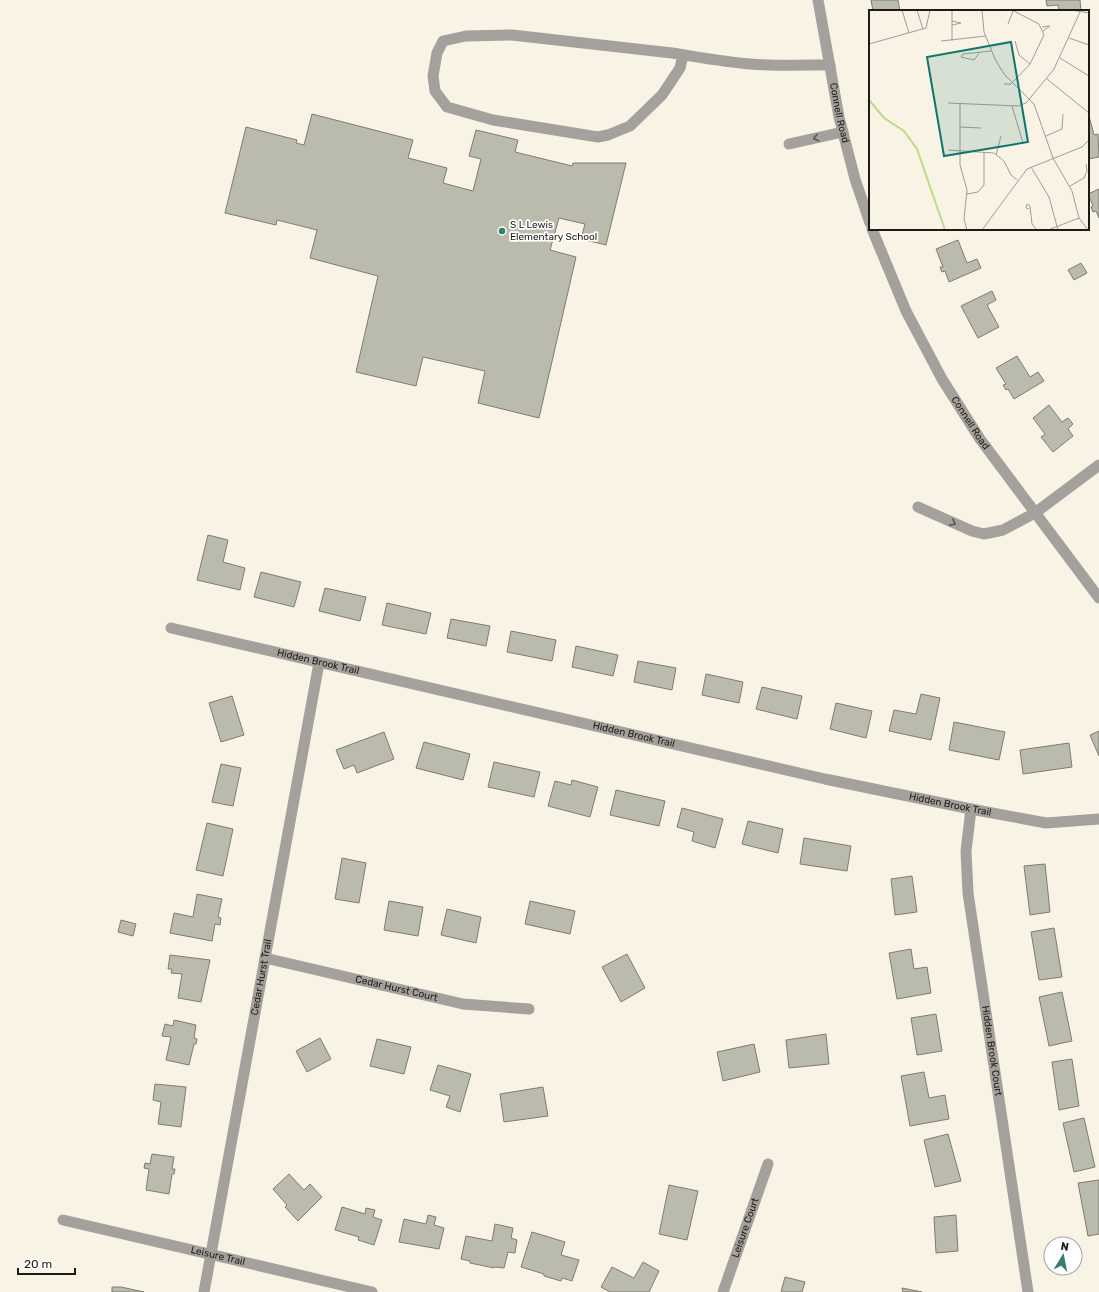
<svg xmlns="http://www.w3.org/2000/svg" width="1099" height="1292" font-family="Rubik,sans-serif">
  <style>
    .building { fill: #bbbbad; stroke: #7d7c70 }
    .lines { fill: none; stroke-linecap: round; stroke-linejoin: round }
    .service { stroke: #a4a09b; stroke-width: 11 }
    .minor { stroke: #a4a09b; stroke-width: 11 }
    .tertiary { stroke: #a4a09b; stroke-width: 11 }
    .oneway { stroke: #5a5752 }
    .poi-dot { fill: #387c6f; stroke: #fff; stroke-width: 1.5 }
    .labels { text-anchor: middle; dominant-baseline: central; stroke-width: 3.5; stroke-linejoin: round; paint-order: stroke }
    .street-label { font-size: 10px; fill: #1d1b16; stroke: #fff }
    .poi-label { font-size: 10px; fill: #1d1b16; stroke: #fff; text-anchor: start }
    .inset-river { fill: none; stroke: #bdda87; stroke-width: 2 }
    .inset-road { fill: none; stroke: #a19d93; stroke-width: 1 }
    .view { fill: #0f766e; fill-opacity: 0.15; stroke: #0f766e; stroke-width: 2 }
    .inset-edge { fill: none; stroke: #1d1b16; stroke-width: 2 }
  </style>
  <rect width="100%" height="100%" fill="#f9f3e6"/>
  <g class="building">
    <polygon points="871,0 898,0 900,11 873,11"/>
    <polygon points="1046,0 1080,0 1081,11 1059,11 1058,5 1047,6"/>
    <polygon points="312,114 413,140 408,158 447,168 443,183 473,191 481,159 469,156 476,130 518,140 515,152 572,166 573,163 626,163 606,245 581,239 585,224 559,218 550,250 576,257 539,418 478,403 485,371 423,357 416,386 356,372 378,276 310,258 317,230 277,220 276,225 225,213 246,127 297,140 296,143 304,145"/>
    <polygon points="1089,116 1094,135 1098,134 1099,157 1088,159 1088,117"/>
    <polygon points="1099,189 1099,218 1096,211 1093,212 1091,207 1093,206 1088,194"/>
    <polygon points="958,240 967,263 977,259 981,268 949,282 945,271 942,272 940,267 943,267 936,249"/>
    <polygon points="1081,263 1087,273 1074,280 1068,270"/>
    <polygon points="992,291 996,300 987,305 999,327 978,338 961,306"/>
    <polygon points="1017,356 1030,377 1038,372 1044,381 1014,399 1008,389 1006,390 1003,385 1006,384 996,368"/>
    <polygon points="1049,405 1062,422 1068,418 1073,424 1068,429 1073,436 1053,452 1041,437 1045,434 1033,418"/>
    <polygon points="208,535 228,540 223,562 245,568 240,590 197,580"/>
    <polygon points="261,572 301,582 294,607 254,597"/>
    <polygon points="325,588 366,597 360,621 319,611"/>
    <polygon points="387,603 431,613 426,634 382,625"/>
    <polygon points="451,619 490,626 486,646 447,638"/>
    <polygon points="511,631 556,640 552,661 507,652"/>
    <polygon points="576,646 618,655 613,676 572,667"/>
    <polygon points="638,661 676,668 672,690 634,682"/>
    <polygon points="706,674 743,682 739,703 702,695"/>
    <polygon points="762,687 802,696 797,719 756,709"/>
    <polygon points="921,694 940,698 931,740 889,731 894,710 916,714"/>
    <polygon points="232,696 244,735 221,742 209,703"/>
    <polygon points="836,703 872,711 866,738 830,729"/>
    <polygon points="954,722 1005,732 999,760 949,750"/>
    <polygon points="1099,731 1099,756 1090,735"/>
    <polygon points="384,732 394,759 357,773 354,765 344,769 336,750"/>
    <polygon points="424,742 470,754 463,780 416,768"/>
    <polygon points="1069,743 1072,767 1023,774 1020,750"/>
    <polygon points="494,762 540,772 534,797 488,787"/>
    <polygon points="221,764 241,768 233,806 212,802"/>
    <polygon points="572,780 598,787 590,817 548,806 555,781 571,785"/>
    <polygon points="616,790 665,801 659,826 610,815"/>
    <polygon points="682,808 723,819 715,848 692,841 694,832 677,827"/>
    <polygon points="748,821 783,829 778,853 742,844"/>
    <polygon points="207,823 233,829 223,876 196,870"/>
    <polygon points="804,838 851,846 847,871 800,864"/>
    <polygon points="342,858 366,863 359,903 335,899"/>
    <polygon points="1045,864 1050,912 1030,915 1024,866"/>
    <polygon points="912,876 917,912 895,915 891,879"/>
    <polygon points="197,894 222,899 218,917 221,918 220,925 215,924 212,941 170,933 174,913 193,917"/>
    <polygon points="389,901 423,907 418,936 384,930"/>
    <polygon points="530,901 575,911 570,934 525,924"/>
    <polygon points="447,909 481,917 476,943 441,935"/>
    <polygon points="121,920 136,924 133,936 118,932"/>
    <polygon points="1054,928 1062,977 1039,980 1031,932"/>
    <polygon points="911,949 914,969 927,967 931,993 897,999 889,953"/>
    <polygon points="627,954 645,988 621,1002 602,967"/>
    <polygon points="170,955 210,960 201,1002 178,998 182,974 171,973 172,969 168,969"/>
    <polygon points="1062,992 1072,1041 1049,1046 1039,997"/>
    <polygon points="936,1014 942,1051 917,1055 911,1018"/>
    <polygon points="174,1020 196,1025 194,1038 197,1039 196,1044 194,1044 189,1065 166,1060 171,1037 162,1036 165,1024 173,1026"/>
    <polygon points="826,1034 829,1064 789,1068 786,1040"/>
    <polygon points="320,1038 331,1059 307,1072 296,1051"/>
    <polygon points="377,1039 411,1047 404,1074 370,1066"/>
    <polygon points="754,1044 760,1072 723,1081 717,1052"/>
    <polygon points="1072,1059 1079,1106 1059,1110 1052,1062"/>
    <polygon points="438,1065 471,1074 460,1112 446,1107 450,1096 430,1090"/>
    <polygon points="924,1072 929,1098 945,1095 949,1119 910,1126 901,1076"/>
    <polygon points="155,1084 186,1087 181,1127 158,1124 161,1102 153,1100"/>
    <polygon points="543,1087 548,1116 504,1122 500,1094"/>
    <polygon points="1084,1118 1095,1167 1074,1172 1063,1123"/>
    <polygon points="948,1134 961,1181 935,1187 924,1140"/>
    <polygon points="152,1154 174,1157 172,1169 175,1169 174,1174 172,1174 169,1194 146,1190 149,1169 144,1168 145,1163 150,1164"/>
    <polygon points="289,1174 304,1190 310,1184 322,1197 298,1221 285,1207 287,1205 273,1189"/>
    <polygon points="1099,1180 1099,1234 1088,1236 1078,1183"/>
    <polygon points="669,1185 698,1191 687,1240 659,1234"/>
    <polygon points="342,1207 365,1214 366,1208 375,1210 373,1217 382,1220 374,1245 358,1240 359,1237 335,1230"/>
    <polygon points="428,1215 436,1217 434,1225 444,1228 439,1249 399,1242 404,1219 426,1224"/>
    <polygon points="956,1215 958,1251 936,1253 934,1217"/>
    <polygon points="495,1224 513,1228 511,1238 517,1240 515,1253 508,1252 504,1268 495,1267 494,1268 470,1263 470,1261 461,1259 466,1236 492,1241"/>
    <polygon points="532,1232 565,1242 561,1255 579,1260 572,1281 562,1278 561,1281 544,1276 544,1274 521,1267"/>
    <polygon points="643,1262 659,1271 649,1292 610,1292 601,1287 612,1267 634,1278"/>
    <polygon points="785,1277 805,1282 802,1292 781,1292"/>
    <polygon points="112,1287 121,1287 144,1292 112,1292"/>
    <polygon points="902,1288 922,1292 903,1292"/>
  </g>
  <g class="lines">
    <g class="service">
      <path d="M683 55 680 68 662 95 630 126 608 135 598 137 493 120 447 107 435 91 433 76 437 53 443 41 466 36 512 35 672 53C698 57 724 62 750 64 777 66 804 65 830 65"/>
      <polyline points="789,144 843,132"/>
      <polyline points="918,507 972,531 984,534 1003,530 1035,513"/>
    </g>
    <g class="minor">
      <polyline points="1035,513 1099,465"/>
      <path id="s1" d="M171 628 825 779 971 809 1046 823 1099 819"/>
      <path id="s2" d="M971 809 966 851 968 893 1028 1292"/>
      <path id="s3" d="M265 958 463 1004 529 1009"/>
      <path id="s4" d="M63 1220 372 1292"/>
      <path id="s5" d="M204 1292 319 663"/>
      <path id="s6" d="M723 1292 768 1164"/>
    </g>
    <g class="tertiary">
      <path id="s7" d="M818 0 839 117 855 179 870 223"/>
      <path id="s8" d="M872 229 906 311 942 379 980 439 1099 598"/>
    </g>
  </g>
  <defs><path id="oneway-chevron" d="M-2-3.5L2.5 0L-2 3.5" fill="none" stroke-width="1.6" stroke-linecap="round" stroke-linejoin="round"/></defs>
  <g class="oneway">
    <use href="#oneway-chevron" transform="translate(816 138) rotate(167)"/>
    <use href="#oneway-chevron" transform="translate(953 523) rotate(25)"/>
  </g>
  <circle class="poi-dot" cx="502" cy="231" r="4"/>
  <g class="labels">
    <g class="street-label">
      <text stroke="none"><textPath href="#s7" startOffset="115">Connell Road</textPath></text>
      <text stroke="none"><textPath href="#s8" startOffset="218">Connell Road</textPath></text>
      <text stroke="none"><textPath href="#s1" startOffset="151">Hidden Brook Trail</textPath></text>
      <text stroke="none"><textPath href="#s1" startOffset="475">Hidden Brook Trail</textPath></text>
      <text stroke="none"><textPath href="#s1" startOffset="799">Hidden Brook Trail</textPath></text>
      <text stroke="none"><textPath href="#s5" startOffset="320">Cedar Hurst Trail</textPath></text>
      <text stroke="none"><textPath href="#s3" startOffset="135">Cedar Hurst Court</textPath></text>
      <text stroke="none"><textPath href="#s2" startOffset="244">Hidden Brook Court</textPath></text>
      <text stroke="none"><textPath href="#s6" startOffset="68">Leisure Court</textPath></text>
      <text stroke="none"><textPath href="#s4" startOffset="159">Leisure Trail</textPath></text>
    </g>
    <g class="poi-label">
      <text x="510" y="225">S L Lewis<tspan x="510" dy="12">Elementary School</tspan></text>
    </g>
  </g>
  <g transform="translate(869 10)">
    <rect width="220" height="220" fill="#f9f3e6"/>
    <path class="inset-river" d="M0 90 15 108 35 121 48 139 76 220"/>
    <path class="inset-road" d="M33 0 40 23M48 0 54 19M113 0 115 22 126 49 135 64 165 94 184 148 203 181 210 208 219 220M202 0 220 3M139 14 144 1M83 15 92 13 83 11M173 17 181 16 174 21M200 28 220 35M72 31 117 26M83 31V0M146 31 150 45 161 54M0 34 57 18 61 0M111 42 105 50 92 47 94 44 122 41M191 48 220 66M178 69 220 103M135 74H142L161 54 175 25 170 14 143 0M79 93 149 96 157 93 185 59 211 2M91 94V155L98 180 95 209 98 220M143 96 154 133M91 117 112 118M177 126 193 119 194 104M79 140 125 143 135 151 142 165 148 170M127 145 132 126M162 157 180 187 189 220M201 176 215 168 218 161 217 154M98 184 109 182 115 175V142M160 199 157 198 158 194 161 196 163 214 168 220M113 220 158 159 213 137 220 130M179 220 210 208"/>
    <path class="view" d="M142 32 159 132 75 146 58 47Z"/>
    <rect width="220" height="220" class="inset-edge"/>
  </g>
  <g transform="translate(1063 1256) rotate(10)"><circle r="19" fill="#ffffff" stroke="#a5a4a2"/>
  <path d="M0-3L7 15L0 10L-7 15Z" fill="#387c6f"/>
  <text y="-6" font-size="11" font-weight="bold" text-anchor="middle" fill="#1d1b16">N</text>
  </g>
  <path d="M18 1268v6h57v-6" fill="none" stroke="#1d1b16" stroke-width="2"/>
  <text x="24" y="1268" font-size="12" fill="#1d1b16" stroke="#ffffff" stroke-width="3" paint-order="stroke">20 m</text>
</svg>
